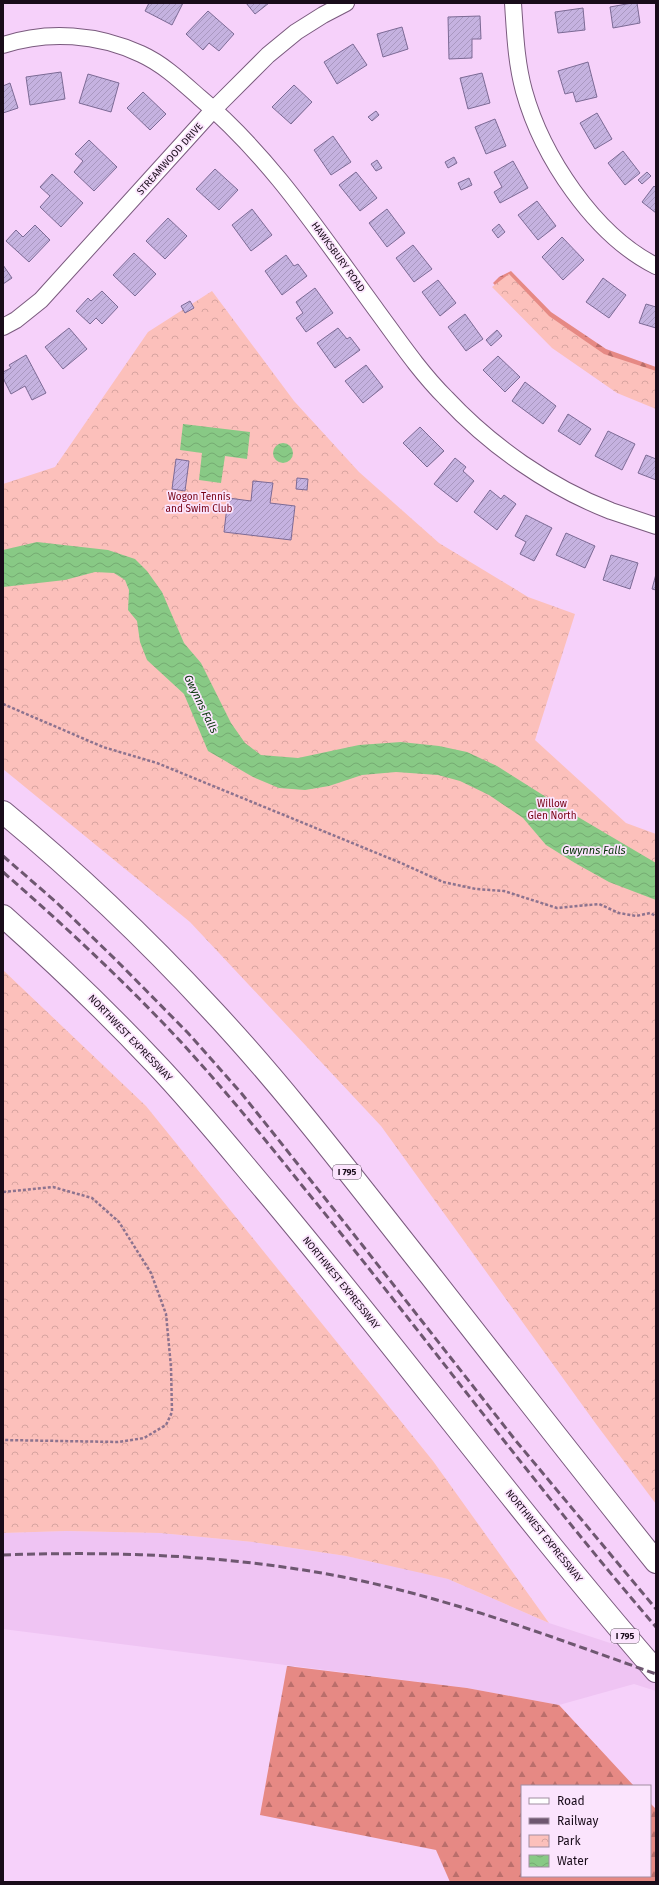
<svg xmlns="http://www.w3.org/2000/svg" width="659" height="1885" font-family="'Fira Sans',sans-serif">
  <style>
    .built { fill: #efc4f3 }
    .forest { fill: url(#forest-firs) }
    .park { fill: url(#park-crowns) }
    .water { fill: url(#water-waves) }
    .building { fill: url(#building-hatch); stroke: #7c6a95 }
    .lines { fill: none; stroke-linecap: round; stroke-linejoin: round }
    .street-casing { stroke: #7a5a7e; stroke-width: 18 }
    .highway-casing { stroke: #7a5a7e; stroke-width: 24 }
    .path { stroke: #8d738f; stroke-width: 2.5; stroke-dasharray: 3 2; stroke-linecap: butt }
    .street { stroke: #fff; stroke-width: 16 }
    .highway { stroke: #fff; stroke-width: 22 }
    .rail { stroke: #6e5770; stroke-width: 3; stroke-dasharray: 8 4; stroke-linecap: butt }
    .labels { text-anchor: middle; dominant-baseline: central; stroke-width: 3.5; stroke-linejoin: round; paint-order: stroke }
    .shield { fill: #fbe4fd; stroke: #5d4d5e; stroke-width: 1 }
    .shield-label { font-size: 9px; font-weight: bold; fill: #190c1a }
    .street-label { font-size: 10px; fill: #190c1a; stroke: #fbe4fd }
    .park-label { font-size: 10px; fill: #760012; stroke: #fbe4fd }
    .water-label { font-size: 11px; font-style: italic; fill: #053407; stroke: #fbe4fd }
  </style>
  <defs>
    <pattern id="forest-firs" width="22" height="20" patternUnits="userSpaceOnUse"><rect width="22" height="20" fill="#e68984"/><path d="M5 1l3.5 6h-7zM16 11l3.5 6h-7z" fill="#ba6e6b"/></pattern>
    <pattern id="park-crowns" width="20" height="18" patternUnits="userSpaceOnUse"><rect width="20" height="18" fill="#fcc0bb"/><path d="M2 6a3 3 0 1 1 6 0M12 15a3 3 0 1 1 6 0" fill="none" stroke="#d7a4a0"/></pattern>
    <pattern id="water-waves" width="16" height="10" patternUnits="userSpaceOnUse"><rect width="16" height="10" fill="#88c985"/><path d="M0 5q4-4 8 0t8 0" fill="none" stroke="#75ab72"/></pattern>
    <pattern id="building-hatch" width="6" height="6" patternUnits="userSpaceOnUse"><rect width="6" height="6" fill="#c5b2e0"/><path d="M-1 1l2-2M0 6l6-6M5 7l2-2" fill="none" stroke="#a998c0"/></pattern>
  </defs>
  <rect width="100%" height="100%" fill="#f6d1fa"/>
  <polygon class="built" points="67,1531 160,1533 253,1542 346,1556 413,1570 448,1579 549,1623 656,1658 656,1691 634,1684 559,1705 467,1688 3,1629 3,1533"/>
  <g class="forest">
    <polygon points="511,271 551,312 606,349 656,367 656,404 551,344 493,283 499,277"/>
    <polygon points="287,1666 467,1688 559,1705 634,1786 522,1786 522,1876 650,1876 650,1803 656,1809 656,1882 450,1882 436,1850 260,1815"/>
  </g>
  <g class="park">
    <polygon points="509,274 549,316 604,354 656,371 656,409 617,393 552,348 492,287"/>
    <polygon points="212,291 294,401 359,472 439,543 528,597 575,614 535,740 626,823 656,834 656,1369 655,1370 656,1372 656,1504 596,1424 381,1126 190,922 3,769 3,484 55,467 148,332"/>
    <polygon points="3,970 146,1106 433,1461 549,1623 448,1579 346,1556 253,1542 160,1533 67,1531 3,1533"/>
  </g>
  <g class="water">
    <polygon points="183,424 250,432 247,459 225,456 221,483 199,480 202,453 180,450"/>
    <circle cx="283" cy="453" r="10"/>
    <polygon points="37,542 108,550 135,559 147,571 162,592 184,643 201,663 231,723 245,743 261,755 298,758 359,745 401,742 439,746 467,752 497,766 573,814 656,863 656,900 609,882 575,863 546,845 523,818 489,795 460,781 438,775 396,772 362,775 329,786 305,790 279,788 253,777 208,751 184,694 147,660 140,642 137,621 128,610 129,590 125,580 114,573 95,572 65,580 3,587 3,550"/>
  </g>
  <g class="building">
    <polygon points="149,3 183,3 172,25 145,11"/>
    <polygon points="246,3 269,3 255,14"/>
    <polygon points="632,3 637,3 640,23 613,28 610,7"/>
    <polygon points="583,8 585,30 558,33 555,12"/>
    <polygon points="208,11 234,34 219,51 209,43 203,50 186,34"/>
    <polygon points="480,16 481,39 472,39 472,58 449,59 448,17"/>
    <polygon points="402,27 408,49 383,57 377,34"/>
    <polygon points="353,44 367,65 337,84 324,62"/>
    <polygon points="588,62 597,97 576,102 573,92 565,94 558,71"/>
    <polygon points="61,72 65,99 30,105 26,77"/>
    <polygon points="482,73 490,103 468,109 460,78"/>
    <polygon points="88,74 119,83 111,112 79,103"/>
    <polygon points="10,83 18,108 3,113 3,86"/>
    <polygon points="294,85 312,102 291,124 272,107"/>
    <polygon points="143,92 166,114 150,130 127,108"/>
    <polygon points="376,111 379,115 372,121 368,117"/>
    <polygon points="597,113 612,139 595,149 580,123"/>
    <polygon points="495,119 506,146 486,154 475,127"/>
    <polygon points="333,136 351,162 331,175 314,150"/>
    <polygon points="89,140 117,167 94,191 74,172 83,161 75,154"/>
    <polygon points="623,151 640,173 625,185 608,163"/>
    <polygon points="454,157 457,163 448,168 445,162"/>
    <polygon points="377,160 382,168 376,171 371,164"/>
    <polygon points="513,161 528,188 500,203 494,192 502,187 494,172"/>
    <polygon points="215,169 238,190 219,210 196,189"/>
    <polygon points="356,172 377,198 360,211 339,185"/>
    <polygon points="647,172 651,176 642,184 638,180"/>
    <polygon points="52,174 83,203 61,227 40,207 50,196 40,187"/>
    <polygon points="469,178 472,185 461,190 458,183"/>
    <polygon points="654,186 656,188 656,213 642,202"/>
    <polygon points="537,201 556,226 538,240 518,215"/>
    <polygon points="252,209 272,235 251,251 232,225"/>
    <polygon points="387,209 405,233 387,247 369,223"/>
    <polygon points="168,218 187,236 165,259 146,241"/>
    <polygon points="499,224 505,232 498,238 492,230"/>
    <polygon points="35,225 50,240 29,262 6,241 16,230 23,237"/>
    <polygon points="562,237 584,260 563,280 542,257"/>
    <polygon points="413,245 432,269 414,282 396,258"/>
    <polygon points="134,253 156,274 135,296 113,275"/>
    <polygon points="286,255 294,266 298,264 307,276 282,295 265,271"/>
    <polygon points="3,265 12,278 3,284"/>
    <polygon points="603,278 626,295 609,318 586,302"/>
    <polygon points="438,280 456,303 440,316 422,292"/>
    <polygon points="315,288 333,313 306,332 296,318 303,313 296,302"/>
    <polygon points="102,291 118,307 102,324 96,318 90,324 76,311 88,298 91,301"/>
    <polygon points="190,301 194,308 185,313 181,306"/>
    <polygon points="646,304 656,307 656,328 639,323"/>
    <polygon points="465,314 483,339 466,351 448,327"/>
    <polygon points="69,328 87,349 63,369 45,347"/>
    <polygon points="338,328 347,339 350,337 360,350 335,368 317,343"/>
    <polygon points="497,330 502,336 491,346 486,340"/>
    <polygon points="26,355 46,393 32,400 25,386 11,394 3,378 3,372 11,368 9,365"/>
    <polygon points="498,356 520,377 505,392 483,370"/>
    <polygon points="366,365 383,387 363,403 345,381"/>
    <polygon points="525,382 556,406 543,424 512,401"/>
    <polygon points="568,414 591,429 580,445 558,431"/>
    <polygon points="420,427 444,451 427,467 403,443"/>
    <polygon points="608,431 635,444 622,470 595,456"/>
    <polygon points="646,455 656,459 656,480 638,473"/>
    <polygon points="455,458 466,467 463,471 474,481 457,502 434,484"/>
    <polygon points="176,459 189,461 185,491 172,489"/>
    <polygon points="297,478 308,479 307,490 296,489"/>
    <polygon points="253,481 273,483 270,503 295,506 291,540 224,532 228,498 251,501"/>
    <polygon points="490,490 501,499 504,495 516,504 497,530 474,512"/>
    <polygon points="526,515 552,528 534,561 520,554 526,542 515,536"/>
    <polygon points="566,533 595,546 585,568 556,555"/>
    <polygon points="611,555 638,563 630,589 603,580"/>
    <polygon points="656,574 656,590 652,589"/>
  </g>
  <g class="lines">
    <defs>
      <g id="street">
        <path d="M513 3C515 32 516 62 524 91 542 156 594 235 656 266"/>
        <path d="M3 45C48 30 98 34 141 54 163 64 181 81 199 97 271 157 322 236 377 311 399 341 420 372 446 398 491 446 549 487 611 511 626 516 641 521 656 526"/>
        <polyline points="3,327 16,320 41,300 214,109 268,55 296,32 323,15 346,3"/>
      </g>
      <g id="highway">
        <path d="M3 812C77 873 146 939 210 1008 288 1091 359 1186 430 1275 505 1371 580 1467 656 1562"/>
        <path d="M3 916C56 963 106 1011 155 1063 195 1105 232 1151 270 1196 401 1352 522 1517 656 1671"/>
      </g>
    </defs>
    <use href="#street" class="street-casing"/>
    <use href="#highway" class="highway-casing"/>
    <g class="path">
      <polyline points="3,704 103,747 157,763 401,863 443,882 476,889 504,891 557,908 599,904 619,913 636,916 650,913 656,916"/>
      <polyline points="3,1192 53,1187 92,1198 119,1222 151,1273 166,1314 171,1367 172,1412 166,1425 144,1438 118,1442 3,1440"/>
    </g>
    <use href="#street" class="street"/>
    <use href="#highway" class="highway"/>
    <g class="rail">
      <polyline points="3,856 56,902 116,960 188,1033 242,1094 363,1246 516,1441 656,1609"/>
      <path d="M3 872C65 926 125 982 181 1042 224 1089 264 1138 304 1188 423 1333 534 1485 656 1627"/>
      <path d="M3 1555C115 1551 227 1555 338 1576 447 1597 552 1637 656 1674"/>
    </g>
  </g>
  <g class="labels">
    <g class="shield">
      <rect x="333" y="1165" width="28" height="14" rx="3"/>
      <rect x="611" y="1629" width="28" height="14" rx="3"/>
    </g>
    <g class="shield-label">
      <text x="347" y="1172">I 795</text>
      <text x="625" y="1636">I 795</text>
    </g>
    <g class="street-label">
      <text transform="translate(170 159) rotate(-48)">STREAMWOOD DRIVE</text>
      <text transform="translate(338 257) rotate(54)">HAWKSBURY ROAD</text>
      <text transform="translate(130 1038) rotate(46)">NORTHWEST EXPRESSWAY</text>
      <text transform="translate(341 1283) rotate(51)">NORTHWEST EXPRESSWAY</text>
      <text transform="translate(544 1536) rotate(51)">NORTHWEST EXPRESSWAY</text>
    </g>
    <g class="park-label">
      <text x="199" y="497">Wogon Tennis<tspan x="199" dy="12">and Swim Club</tspan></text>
      <text x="552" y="804">Willow<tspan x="552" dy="12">Glen North</tspan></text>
    </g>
    <g class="water-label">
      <text transform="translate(201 704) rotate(64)">Gwynns Falls</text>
      <text x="594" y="850">Gwynns Falls</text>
    </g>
  </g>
  <rect width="659" height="1885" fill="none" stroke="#190c1a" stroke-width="8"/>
  <rect x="521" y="1785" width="130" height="92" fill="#fbe4fd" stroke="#a18ea2"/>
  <rect x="529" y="1798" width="20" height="6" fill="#ffffff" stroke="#a18ea2"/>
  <text x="557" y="1805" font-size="12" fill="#190c1a">Road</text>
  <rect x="529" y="1818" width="20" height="6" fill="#6e5770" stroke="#a18ea2"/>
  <text x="557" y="1825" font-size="12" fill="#190c1a">Railway</text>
  <rect x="529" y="1835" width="20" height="12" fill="url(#park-crowns)" stroke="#a18ea2"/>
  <text x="557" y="1845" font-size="12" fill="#190c1a">Park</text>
  <rect x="529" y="1855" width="20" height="12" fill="url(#water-waves)" stroke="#a18ea2"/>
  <text x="557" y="1865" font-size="12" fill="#190c1a">Water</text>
</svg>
